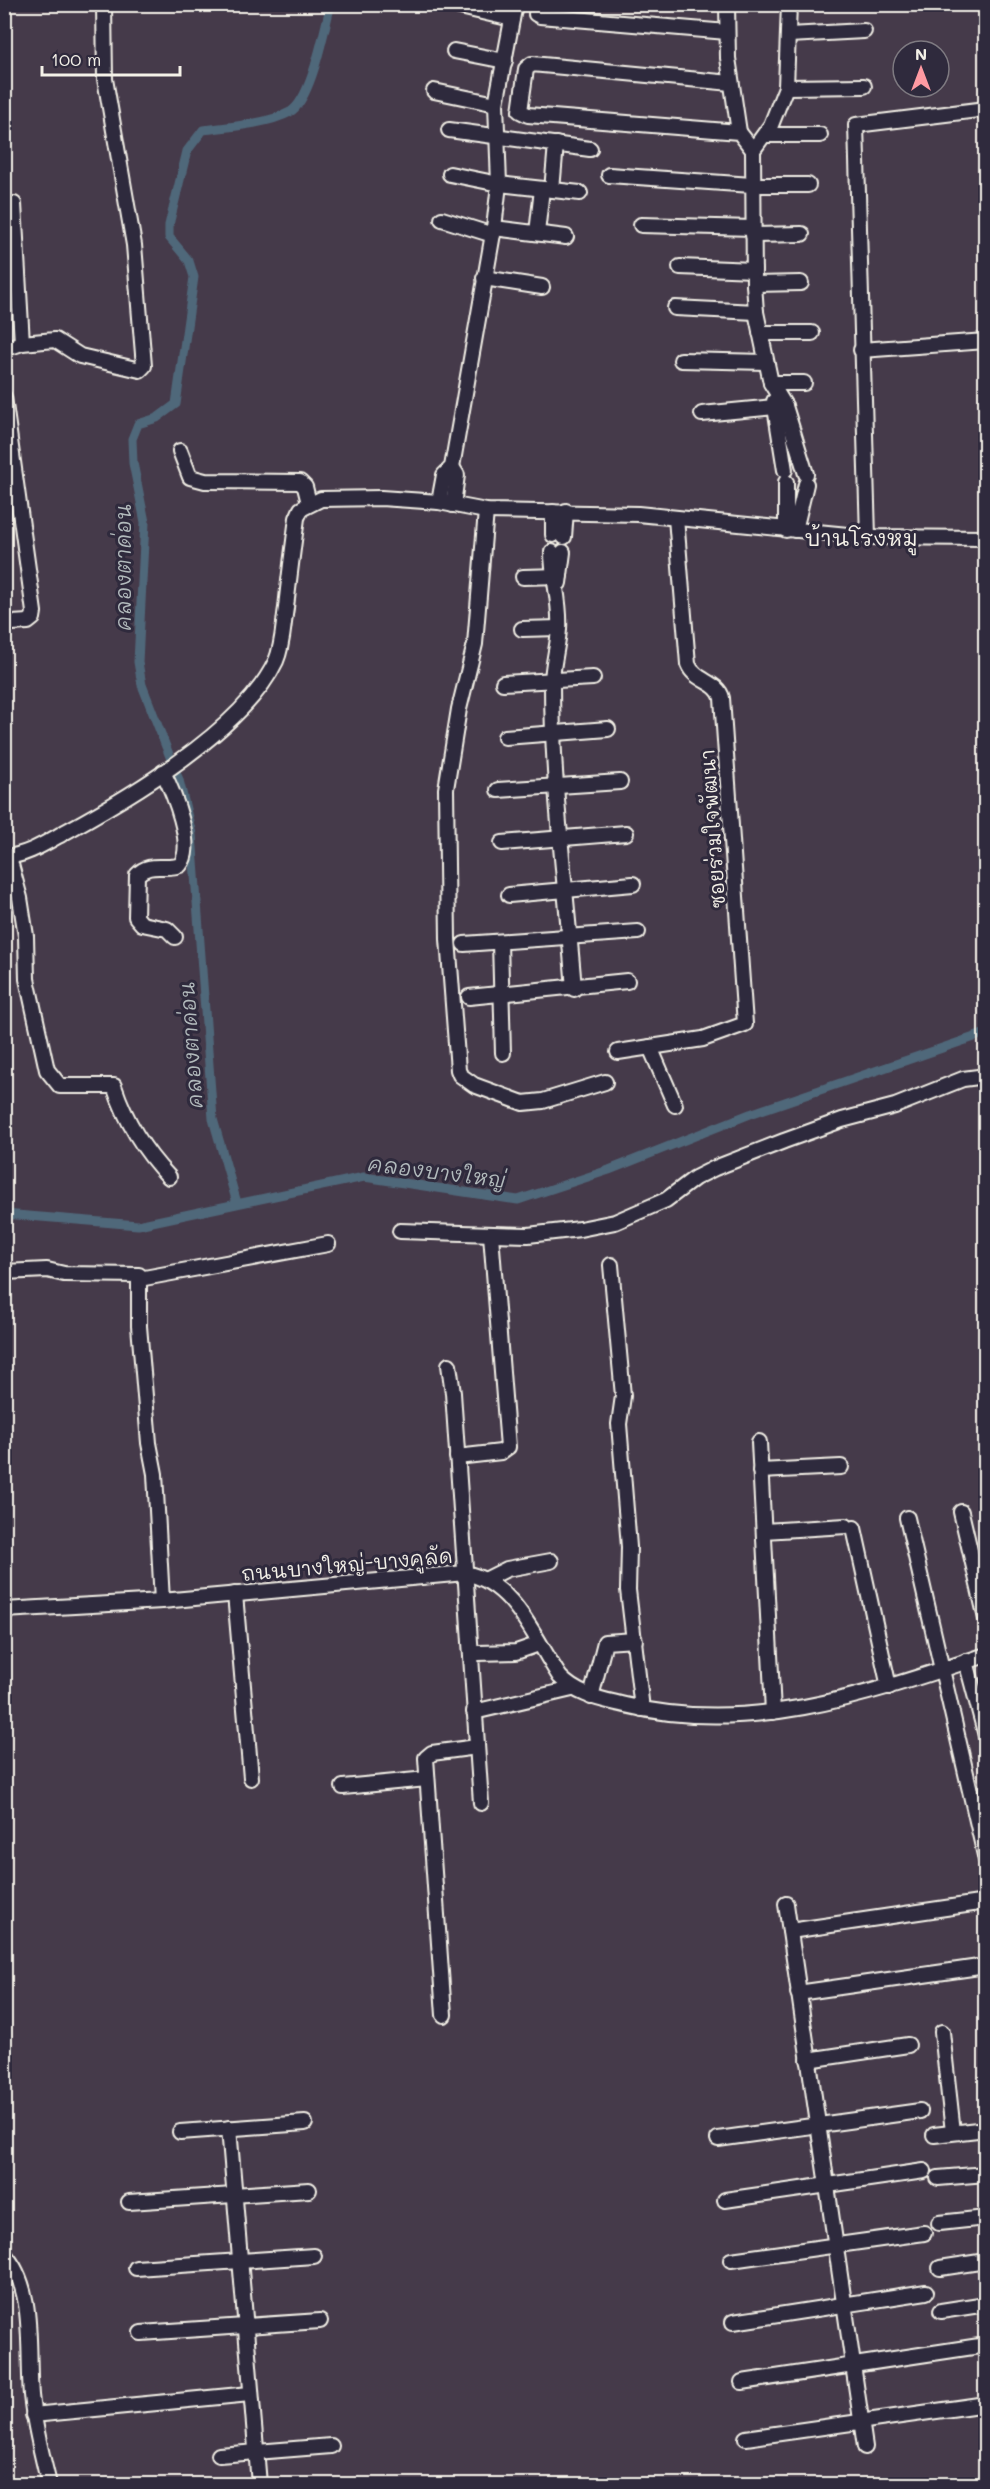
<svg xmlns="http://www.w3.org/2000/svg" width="990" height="2489" font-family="Mali,'Playpen Sans Thai',sans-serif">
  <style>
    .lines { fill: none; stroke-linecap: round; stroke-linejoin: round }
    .canal { stroke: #50687a; stroke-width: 9 }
    .minor-casing { stroke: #f4f1e8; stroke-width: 18 }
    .minor { stroke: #2f2a3d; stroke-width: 14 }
    .labels { text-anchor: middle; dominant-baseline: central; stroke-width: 6; stroke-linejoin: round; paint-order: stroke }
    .street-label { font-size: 20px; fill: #f4f1e8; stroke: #2f2a3d }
    .water-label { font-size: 21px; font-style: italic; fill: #b2babc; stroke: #2f2a3d }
    .quarter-label { font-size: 22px; fill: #f4f1e8; stroke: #2f2a3d }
  </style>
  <rect width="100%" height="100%" fill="#453a4a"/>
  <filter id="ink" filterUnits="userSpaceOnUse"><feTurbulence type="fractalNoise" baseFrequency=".0167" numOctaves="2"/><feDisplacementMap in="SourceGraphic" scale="12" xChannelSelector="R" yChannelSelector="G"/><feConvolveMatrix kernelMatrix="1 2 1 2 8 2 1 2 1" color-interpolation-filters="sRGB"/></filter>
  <g filter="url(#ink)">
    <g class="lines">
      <g class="canal">
        <path d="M237 1203 213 1119 192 834 179 780 142 685 138 662 145 522 133 463 132 439 138 424 157 418 176 404 194 277 189 261 169 237V225L187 151 203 130C228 127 268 124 290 112 312 99 324 29 331 4"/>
        <polyline points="4,1214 138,1225 364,1177 518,1200 609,1170 750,1114 986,1033"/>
      </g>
      <defs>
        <g id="minor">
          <polyline points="537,4 536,14 540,16 727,32"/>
          <polyline points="727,4 728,58 739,132"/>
          <polyline points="789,4 786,87 771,125 753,150 754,284 756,312 771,383 785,406 806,474"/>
          <polyline points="456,6 512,19"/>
          <polyline points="789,35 864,31"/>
          <polyline points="454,51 505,61"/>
          <polyline points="731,83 532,64 526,69 520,111 528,115 739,132 753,150"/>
          <polyline points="786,87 864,86"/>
          <polyline points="434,91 496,104"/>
          <polyline points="449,130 590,149"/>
          <polyline points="766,135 820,135"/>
          <polyline points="450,174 499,184 580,193"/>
          <polyline points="609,175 752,185 808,185"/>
          <polyline points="552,190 556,144"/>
          <polyline points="14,204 22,343"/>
          <polyline points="442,219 493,235"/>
          <polyline points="641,225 753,228"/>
          <polyline points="494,228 566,237"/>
          <polyline points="537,233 542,189"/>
          <polyline points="753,235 802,234"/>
          <polyline points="680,267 754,270"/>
          <polyline points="484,278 542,287"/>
          <polyline points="754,284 801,283"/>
          <polyline points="675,308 756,312"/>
          <polyline points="760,333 812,333"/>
          <polyline points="4,349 22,343 55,340 80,356 140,370 144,366 134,245 105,79 104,4"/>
          <polyline points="861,350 986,341"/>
          <polyline points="681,360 766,362"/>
          <polyline points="771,383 804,383"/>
          <polyline points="4,397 34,612 33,618 28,622 12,623"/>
          <polyline points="774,401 785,470"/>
          <polyline points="702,414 785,406"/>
          <polyline points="180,451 190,477 205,481 300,482 305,487 309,503"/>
          <polyline points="452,467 457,475 453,505"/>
          <polyline points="786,482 786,530"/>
          <polyline points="439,502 444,475 452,467 494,228 499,184 496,104 515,4"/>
          <polyline points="486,511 475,644 459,709 446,789 448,939 458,1070 460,1075 474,1085 523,1103 543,1101 605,1082"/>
          <polyline points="553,512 553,535"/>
          <polyline points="795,530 806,484"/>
          <polyline points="564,537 566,511"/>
          <polyline points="868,537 856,125 986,109"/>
          <path d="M552 552C552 578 561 602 559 629 558 647 552 665 552 683 552 785 566 887 574 989"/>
          <polyline points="523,577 560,576"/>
          <polyline points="559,583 563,552"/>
          <polyline points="522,629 559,628"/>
          <polyline points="503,683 593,678"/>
          <polyline points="505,737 608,729"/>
          <path d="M163 772C173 792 196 846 180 865 165 871 150 861 137 875L136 917 142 924 167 929 175 937"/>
          <polyline points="498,790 620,782"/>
          <polyline points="502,843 626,833"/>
          <path d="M4 857C27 856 47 842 67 831 131 796 244 729 276 661 283 645 283 626 286 608 289 578 293 548 297 518L301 509 321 499 381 498 439 502 486 511 638 514 868 537 986 538"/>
          <path d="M9 857 20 898 26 936 27 979 47 1070 60 1086H114C126 1122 143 1150 169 1177"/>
          <polyline points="509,895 633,884"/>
          <polyline points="500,942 503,1053"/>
          <polyline points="464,944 638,932"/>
          <polyline points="469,997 627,981"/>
          <polyline points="650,1047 675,1105"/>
          <path d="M618 1052 703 1039 745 1024 722 698C718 681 695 682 688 664L676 518"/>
          <polyline points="400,1231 528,1235 580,1229 615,1222 666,1200 695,1178 715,1168 784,1141 842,1120 895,1106 963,1079 986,1076"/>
          <polyline points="611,1265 623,1396 619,1424 629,1547 628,1590 642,1709"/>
          <polyline points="4,1272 47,1270 64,1274 139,1275 139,1326 149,1443 155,1474 162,1601"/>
          <polyline points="139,1279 328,1244"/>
          <polyline points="449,1365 453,1393 481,1803"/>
          <polyline points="759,1442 773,1712"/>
          <polyline points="457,1457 501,1452 508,1447 491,1235"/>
          <polyline points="760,1471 841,1467"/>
          <polyline points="961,1512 986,1619"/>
          <polyline points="907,1518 986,1860"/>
          <polyline points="854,1528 889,1687"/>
          <polyline points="764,1531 846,1526"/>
          <polyline points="487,1579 507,1569 551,1561"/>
          <polyline points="235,1594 251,1778"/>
          <path d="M4 1610 162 1601 465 1573C515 1583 534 1638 560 1677 578 1696 601 1699 625 1705 749 1736 869 1694 986 1655"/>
          <polyline points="478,1653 516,1652 539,1644"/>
          <polyline points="966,1661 986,1736"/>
          <polyline points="591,1697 605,1642 635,1640"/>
          <polyline points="474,1712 572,1689"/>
          <polyline points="343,1787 427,1779"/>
          <polyline points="786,1904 865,2447"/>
          <polyline points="790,1931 986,1902"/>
          <polyline points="798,1993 986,1966"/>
          <polyline points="444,2015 426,1758 432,1753 477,1747"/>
          <polyline points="942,2032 953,2132"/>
          <polyline points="808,2060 908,2045"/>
          <polyline points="229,2128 259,2484"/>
          <polyline points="180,2132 305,2123"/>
          <polyline points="934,2135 986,2129"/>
          <polyline points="718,2139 920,2111"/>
          <polyline points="938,2178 986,2174"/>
          <polyline points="725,2200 924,2171"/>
          <polyline points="129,2202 309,2190"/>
          <polyline points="939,2223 986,2218"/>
          <path d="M4 2254C36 2288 27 2350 31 2395 34 2425 42 2455 49 2484"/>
          <polyline points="731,2260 924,2233"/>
          <polyline points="136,2268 314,2256"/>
          <polyline points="940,2268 986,2261"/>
          <polyline points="941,2311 986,2304"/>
          <polyline points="733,2322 926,2292"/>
          <polyline points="141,2333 320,2321"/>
          <polyline points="742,2382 986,2345"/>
          <polyline points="33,2415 250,2394"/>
          <polyline points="746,2438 986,2404"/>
          <polyline points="219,2455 331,2446"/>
        </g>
      </defs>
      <use href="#minor" class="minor-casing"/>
      <use href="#minor" class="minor"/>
    </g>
  </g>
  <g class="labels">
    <g class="street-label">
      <text transform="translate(712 829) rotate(-94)">ซอยร่วมใจพัฒนา</text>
      <text transform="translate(347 1564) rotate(-5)">ถนนบางใหญ่-บางคูลัด</text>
    </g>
    <g class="water-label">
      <text transform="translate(122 567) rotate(-90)">คลองตาด่อน</text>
      <text transform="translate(190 1045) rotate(-94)">คลองตาด่อน</text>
      <text transform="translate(437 1171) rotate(7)">คลองบางใหญ่</text>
    </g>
    <g class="quarter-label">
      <text x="861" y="537">บ้านโรงหมู</text>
    </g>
  </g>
  <rect width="990" height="2489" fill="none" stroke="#2f2a3d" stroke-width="24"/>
  <rect x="12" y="12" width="966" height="2465" fill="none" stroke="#f4f1e8" stroke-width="2" filter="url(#ink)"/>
  <g transform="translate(921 69)"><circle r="28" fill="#2f2a3d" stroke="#7e7a81" stroke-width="1.5"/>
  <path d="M0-4.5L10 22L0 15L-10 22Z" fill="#ff9aa2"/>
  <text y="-9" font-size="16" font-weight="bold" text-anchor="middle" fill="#f4f1e8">N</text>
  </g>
  <path d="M42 66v9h138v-9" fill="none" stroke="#f4f1e8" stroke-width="3"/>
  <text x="51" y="66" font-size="18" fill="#f4f1e8" stroke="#2f2a3d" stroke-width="4.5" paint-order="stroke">100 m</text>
</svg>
